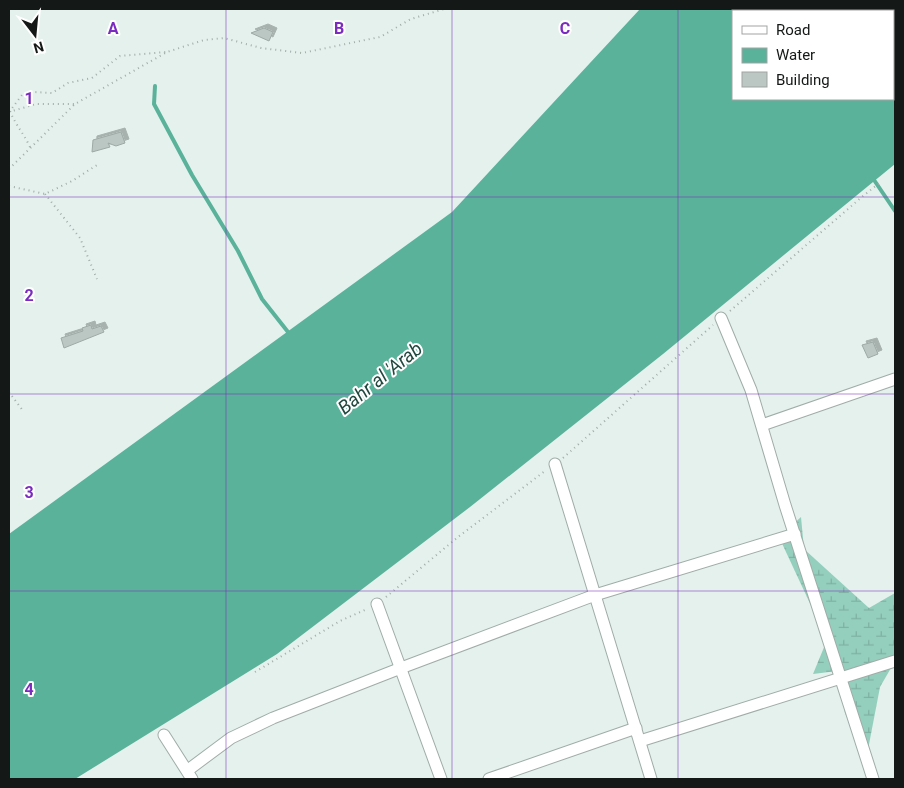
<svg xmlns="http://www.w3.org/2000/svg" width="904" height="788" font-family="Roboto,sans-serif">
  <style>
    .wetland { fill: url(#wetland-marsh) }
    .water { fill: #5ab29a; fill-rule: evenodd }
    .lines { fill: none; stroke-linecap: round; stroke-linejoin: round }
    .stream { stroke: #5ab29a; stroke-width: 4 }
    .building { fill: #bac7c2; stroke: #9da9a5; filter: url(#shadow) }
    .minor-casing { stroke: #a0aca8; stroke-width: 13 }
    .path { stroke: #a2aca9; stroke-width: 2; stroke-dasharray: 1 4; stroke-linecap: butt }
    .minor { stroke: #fff; stroke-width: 11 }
    .grid { fill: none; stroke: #7b2cbf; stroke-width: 1; stroke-opacity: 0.55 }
    .labels { text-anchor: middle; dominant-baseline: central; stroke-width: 4; stroke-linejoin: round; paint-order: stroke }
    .water-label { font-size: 19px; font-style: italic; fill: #21483e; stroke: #fff }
    .grid-label { font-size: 16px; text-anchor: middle; font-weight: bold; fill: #7b2cbf; stroke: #fff; stroke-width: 4; stroke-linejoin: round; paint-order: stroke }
  </style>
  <defs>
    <pattern id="wetland-marsh" width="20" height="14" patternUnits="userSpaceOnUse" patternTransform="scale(1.25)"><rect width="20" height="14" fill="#94cfbd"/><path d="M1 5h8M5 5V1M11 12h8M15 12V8" fill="none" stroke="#7fb1a2"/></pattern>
    <filter id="shadow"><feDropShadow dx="4" dy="-4" stdDeviation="0" flood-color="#0004"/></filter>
  </defs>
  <rect width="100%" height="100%" fill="#e4f1ed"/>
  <polygon class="wetland" points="801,517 804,549 869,608 895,593 895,661 880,687 866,760 845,713 837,671 813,674 827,640 779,537"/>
  <path class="water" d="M640 9H895V164L663 354 470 507 277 654 75 779H9V534L452 212ZM893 11V99H733V11Z"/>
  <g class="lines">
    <g class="stream">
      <polyline points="155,86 154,104 192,175 238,251 262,299 288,332"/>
      <polyline points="872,177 895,211"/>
    </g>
  </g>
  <g class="building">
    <polygon points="264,28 273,32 269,41 251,33"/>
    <polygon points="121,132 125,143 116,146 108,143 110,147 92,152 93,140"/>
    <polygon points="91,325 92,329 101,326 104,332 64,348 61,338 83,331 82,328"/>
    <polygon points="873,342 878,354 868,358 862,345"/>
  </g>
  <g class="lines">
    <defs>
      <g id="minor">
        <polyline points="721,318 751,390 785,505 873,779"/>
        <polyline points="762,425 895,379"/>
        <polyline points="555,464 651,779"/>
        <polyline points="377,604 441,779"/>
        <polyline points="164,735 192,779"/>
        <polyline points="640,741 895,661"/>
        <polyline points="188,770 231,738 273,718 401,668 595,595 795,534"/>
        <polyline points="489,779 636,728"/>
      </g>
    </defs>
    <use href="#minor" class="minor-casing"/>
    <g class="path">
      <polyline points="9,112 36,104 75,104"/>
      <path d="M30 147C24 134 15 124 10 111L22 95 34 92 52 93 68 83 92 78 120 56 166 52"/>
      <polyline points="9,169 75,104 167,52 204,40 224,38 261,48 302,53 380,37 411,19 444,9"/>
      <polyline points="9,186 45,194 72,181 97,165"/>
      <polyline points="45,194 80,238 97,279"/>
      <polyline points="730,311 863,196 882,181"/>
      <polyline points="9,392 24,412"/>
      <polyline points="563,458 713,325"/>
      <polyline points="386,597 458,537 545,471"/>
      <polyline points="255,672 340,621 367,609"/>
    </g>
    <use href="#minor" class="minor"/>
  </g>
  <path class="grid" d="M226 9V779M452 9V779M678 9V779M9 197H895M9 394H895M9 591H895"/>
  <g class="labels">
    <g class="water-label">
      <text transform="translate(380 378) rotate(-39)">Bahr al 'Arab</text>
    </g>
  </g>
  <g class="grid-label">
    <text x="113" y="34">A</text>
    <text x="339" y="34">B</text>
    <text x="565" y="34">C</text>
    <text x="29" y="104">1</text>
    <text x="29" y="301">2</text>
    <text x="29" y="498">3</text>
    <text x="29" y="695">4</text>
  </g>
  <rect width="904" height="788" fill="none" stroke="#141817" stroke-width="20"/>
  <rect x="732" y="10" width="162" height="90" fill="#ffffff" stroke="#a1a3a2"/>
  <rect x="742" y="26" width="25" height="8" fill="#ffffff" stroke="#a1a3a2"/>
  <text x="776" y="35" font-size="15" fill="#141817">Road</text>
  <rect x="742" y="48" width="25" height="15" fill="#5ab29a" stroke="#a1a3a2"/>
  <text x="776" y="60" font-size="15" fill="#141817">Water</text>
  <rect x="742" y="72" width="25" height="15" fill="#bac7c2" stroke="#a1a3a2"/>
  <text x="776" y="85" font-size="15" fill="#141817">Building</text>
  <g transform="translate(35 35) rotate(164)" stroke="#ffffff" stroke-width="4" paint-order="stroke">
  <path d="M0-4L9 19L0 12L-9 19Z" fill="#141817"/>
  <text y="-8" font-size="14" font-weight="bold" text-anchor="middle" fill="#141817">N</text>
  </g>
</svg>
